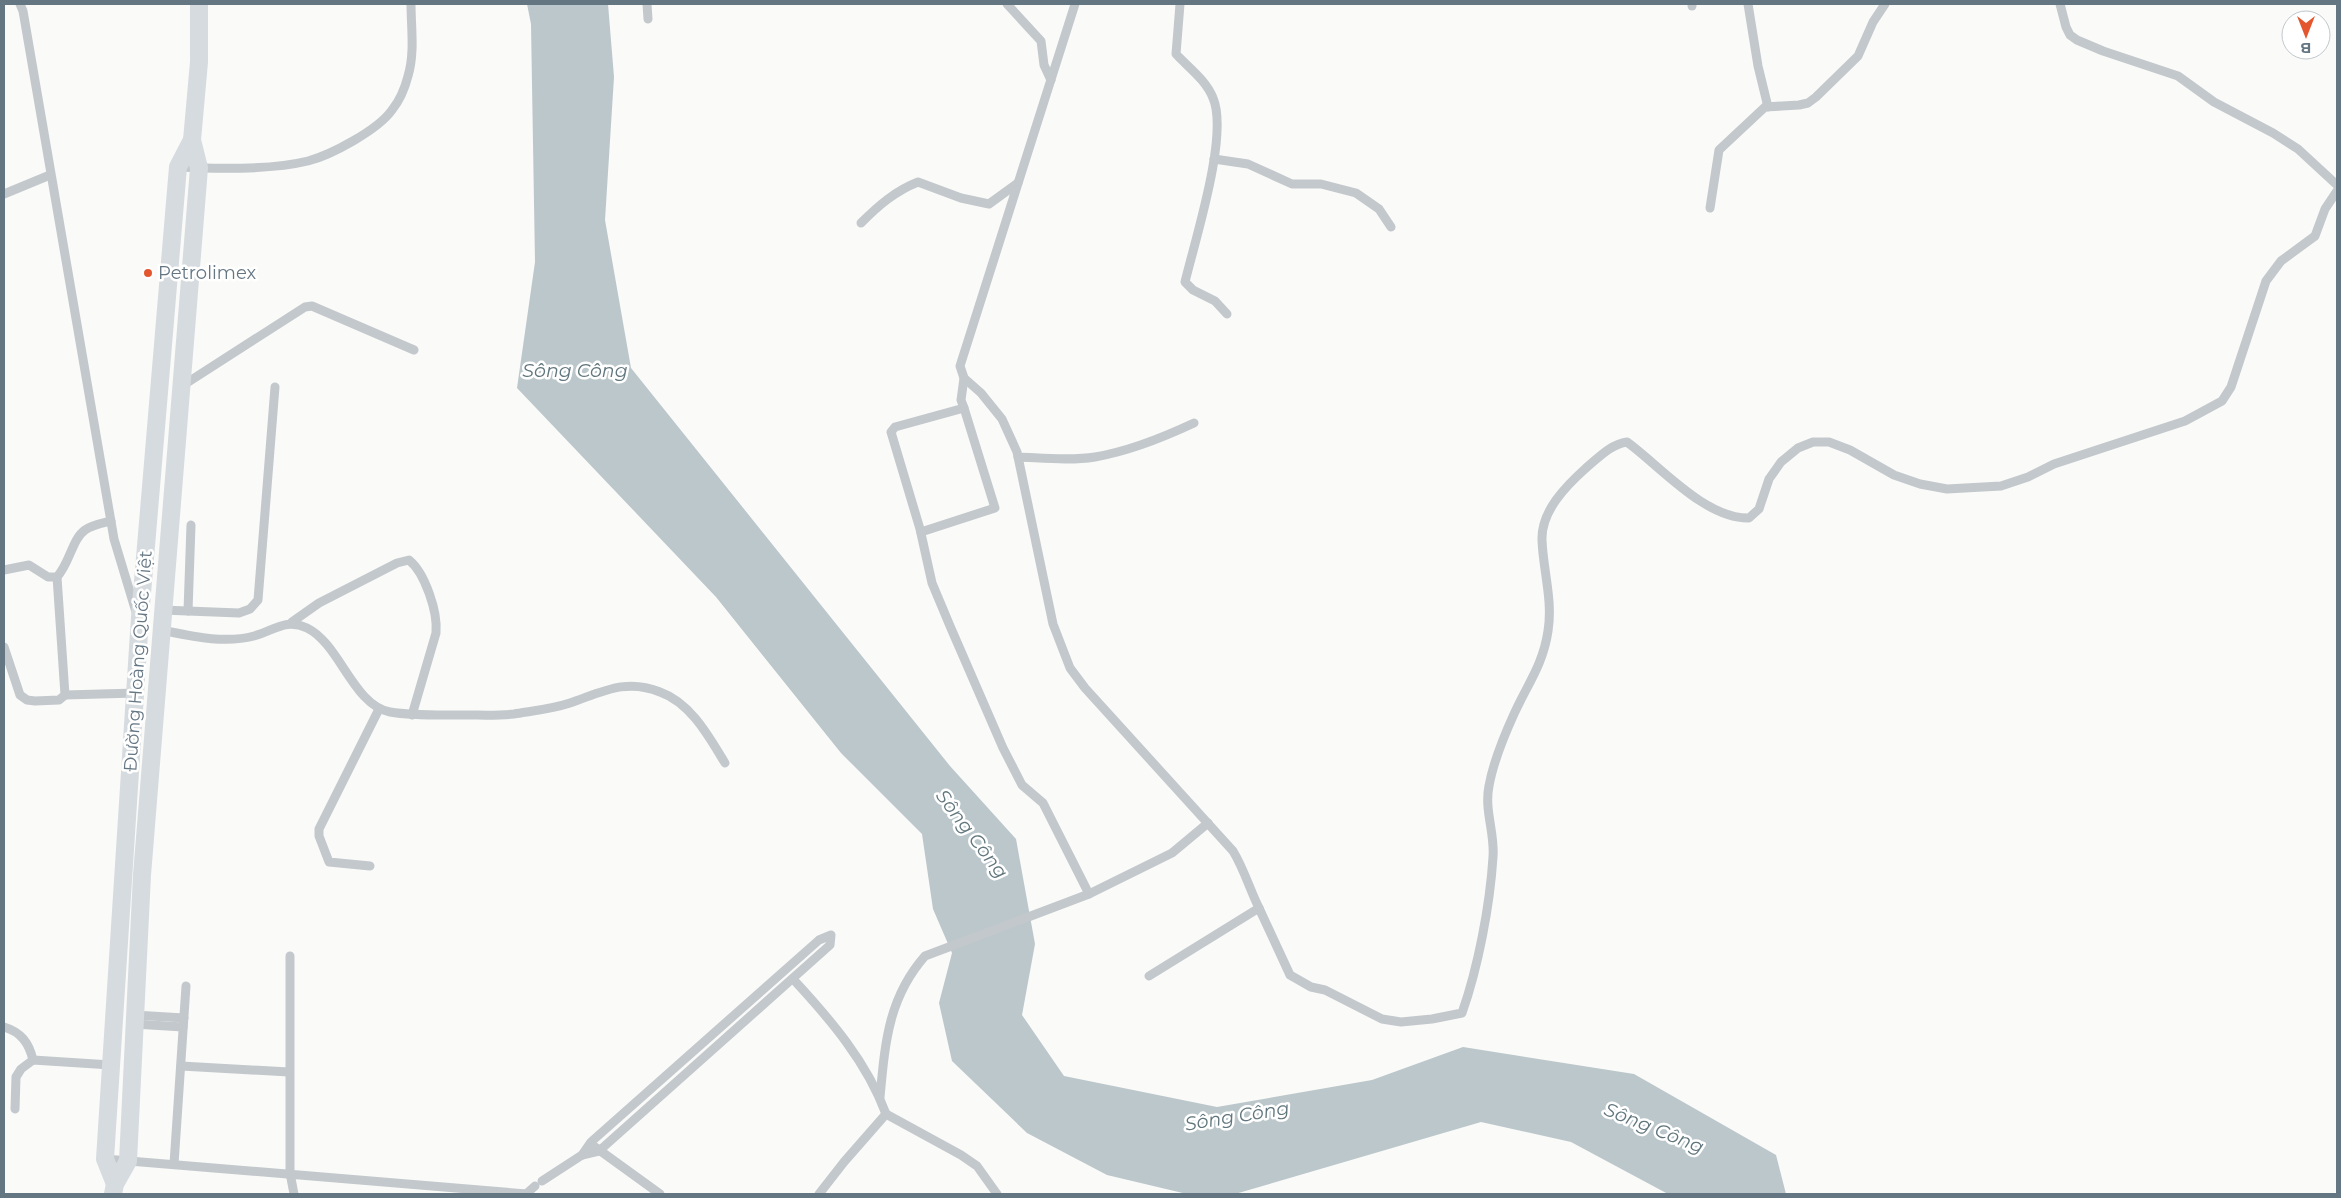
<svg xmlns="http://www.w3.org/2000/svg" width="2341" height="1198" font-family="Montserrat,sans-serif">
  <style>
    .water { fill: #bbc7cb }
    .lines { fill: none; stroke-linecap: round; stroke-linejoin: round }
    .street { stroke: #c3c8cc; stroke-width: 9 }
    .highway { stroke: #d6dbdf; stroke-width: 18 }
    .poi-dot { fill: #e4572e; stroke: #fff; stroke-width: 2 }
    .labels { text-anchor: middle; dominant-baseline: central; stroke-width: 5; stroke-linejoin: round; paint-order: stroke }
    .poi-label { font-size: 18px; fill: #657683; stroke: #fff; text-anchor: start }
    .street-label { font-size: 18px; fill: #657683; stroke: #fff }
    .water-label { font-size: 19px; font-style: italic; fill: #60757c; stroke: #fff }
  </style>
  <rect width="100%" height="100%" fill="#fafaf8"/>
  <polygon class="water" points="527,4 608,4 614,77 605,220 631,368 950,766 1016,839 1035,944 1022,1015 1064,1076 1217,1107 1372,1080 1463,1047 1634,1074 1776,1155 1786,1194 1668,1194 1571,1142 1481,1122 1235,1194 1187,1194 1107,1175 1027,1133 952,1061 939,1003 952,953 933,909 922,834 841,753 716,597 517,388 535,262 531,24"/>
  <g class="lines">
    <g class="street">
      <polyline points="20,4 23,11 114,539 136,612"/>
      <polyline points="647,4 648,19"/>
      <polyline points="1007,4 1041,41 1044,65 1051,80"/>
      <path d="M1075 4 960 366 964 378 981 393 1002 419 1017 452 1053 624 1070 668 1085 688 1233 851C1244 869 1250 890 1259 908L1149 976"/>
      <path d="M1180 4 1176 54C1189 68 1206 80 1213 98 1229 135 1195 240 1185 282L1193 290 1215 301 1227 314"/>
      <polyline points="1692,4 1692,6"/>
      <polyline points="1748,4 1758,66 1768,107"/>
      <polyline points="2060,4 2066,27 2070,35 2077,40 2103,51 2178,76 2214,102 2273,133 2298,149 2337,185"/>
      <polyline points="1214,159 1248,164 1292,184 1321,184 1356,193 1379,209 1391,227"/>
      <path d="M178 167C217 169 271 170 308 161 331 155 378 130 392 110 400 100 405 88 408 76 415 53 411 27 411 4"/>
      <polyline points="4,194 50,175"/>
      <polyline points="1710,208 1719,150 1765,107 1799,105 1808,103 1816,97 1858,56 1873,22 1885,4"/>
      <path d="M861 223C878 206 895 191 918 182L961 198 989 204 1018 183"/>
      <polyline points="964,378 961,400 964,408 895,427 891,432 920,529 932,583 950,626 1003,748 1022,785 1043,803 1089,894 1172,853 1208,823"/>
      <polyline points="182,386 305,307 312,306 414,350"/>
      <path d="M1018 457C1043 458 1070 461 1095 457 1130 451 1162 438 1194 423"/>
      <polyline points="921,532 995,508 964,408"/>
      <path d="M4 570 29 565 48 577H57C70 563 72 539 85 530 92 525 103 523 111 521"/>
      <polyline points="162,610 239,613 250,609 258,600 275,387"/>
      <polyline points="188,611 191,525"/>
      <path d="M292 622 319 603 397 563 409 560C425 573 438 612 436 633L412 715"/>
      <path d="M161 630C191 636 224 644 254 636 275 630 286 618 307 628 340 644 353 705 390 712 414 716 440 715 465 715 481 715 498 716 514 714 532 711 552 709 570 703 602 692 626 678 660 692 691 703 709 737 725 763"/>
      <polyline points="4,647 20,695 27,700 35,701 59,700 65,695 57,577"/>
      <polyline points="65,695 136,693"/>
      <polyline points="370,866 329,862 319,836 319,829 379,709"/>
      <path d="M1259 908 1290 975 1311 987 1325 990 1382 1019 1401 1022 1432 1019 1462 1013C1478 968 1490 905 1493 857 1495 833 1484 810 1489 786 1493 763 1504 736 1514 714 1527 685 1543 665 1548 631 1553 600 1543 570 1542 540 1541 511 1566 486 1586 468 1598 458 1611 444 1627 442 1660 466 1705 519 1749 518L1759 509 1769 479 1781 462 1798 448 1813 442H1829L1850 450 1894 475 1920 484 1947 489 2001 486 2028 477 2054 464 2185 421 2222 401 2231 387 2266 281 2281 261 2315 236 2325 209 2337 191"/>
      <polygon points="831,935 830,945 599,1151 582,1155 591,1142 819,940"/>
      <polyline points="290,956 290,1173 294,1194"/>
      <path d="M793 979C830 1019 867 1062 886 1114"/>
      <polyline points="134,1015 184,1018"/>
      <polyline points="134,1024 183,1027"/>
      <path d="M4 1027C21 1032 29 1043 33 1060"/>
      <polyline points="181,1066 289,1072"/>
      <path d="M880 1097C885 1044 888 998 925 956L1089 894"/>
      <polyline points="15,1109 16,1077 21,1069 33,1060 111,1065"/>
      <polyline points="595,1147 660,1194"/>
      <polyline points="105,1159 527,1194"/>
      <polyline points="174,1164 186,986"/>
      <polyline points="542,1181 582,1155"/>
      <polyline points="526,1194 535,1186"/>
      <polyline points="819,1194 844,1162 886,1114 961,1155 977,1166 997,1194"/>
    </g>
    <g class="highway">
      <polyline points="115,1184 105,1159 140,617 178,167 192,140"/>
      <polyline points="113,1194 115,1184 128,1161 142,875 199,168 192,140 199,62 199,4"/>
    </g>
  </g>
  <circle class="poi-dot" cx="148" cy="273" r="5"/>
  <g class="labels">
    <g class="poi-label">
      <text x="158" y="273">Petrolimex</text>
    </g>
    <g class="street-label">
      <text transform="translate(138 661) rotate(-86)">Đường Hoàng Quốc Việt</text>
    </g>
    <g class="water-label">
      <text x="575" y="370">Sông Công</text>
      <text transform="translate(972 834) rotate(53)">Sông Công</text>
      <text transform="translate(1237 1116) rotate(-9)">Sông Công</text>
      <text transform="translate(1654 1128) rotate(22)">Sông Công</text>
    </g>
  </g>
  <rect width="2341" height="1198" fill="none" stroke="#657683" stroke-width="10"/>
  <g transform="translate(2306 35) rotate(180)"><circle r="24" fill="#ffffff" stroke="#c1c8cd"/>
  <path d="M0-4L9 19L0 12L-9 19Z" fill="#e4572e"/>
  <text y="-8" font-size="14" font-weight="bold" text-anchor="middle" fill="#657683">B</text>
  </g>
</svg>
